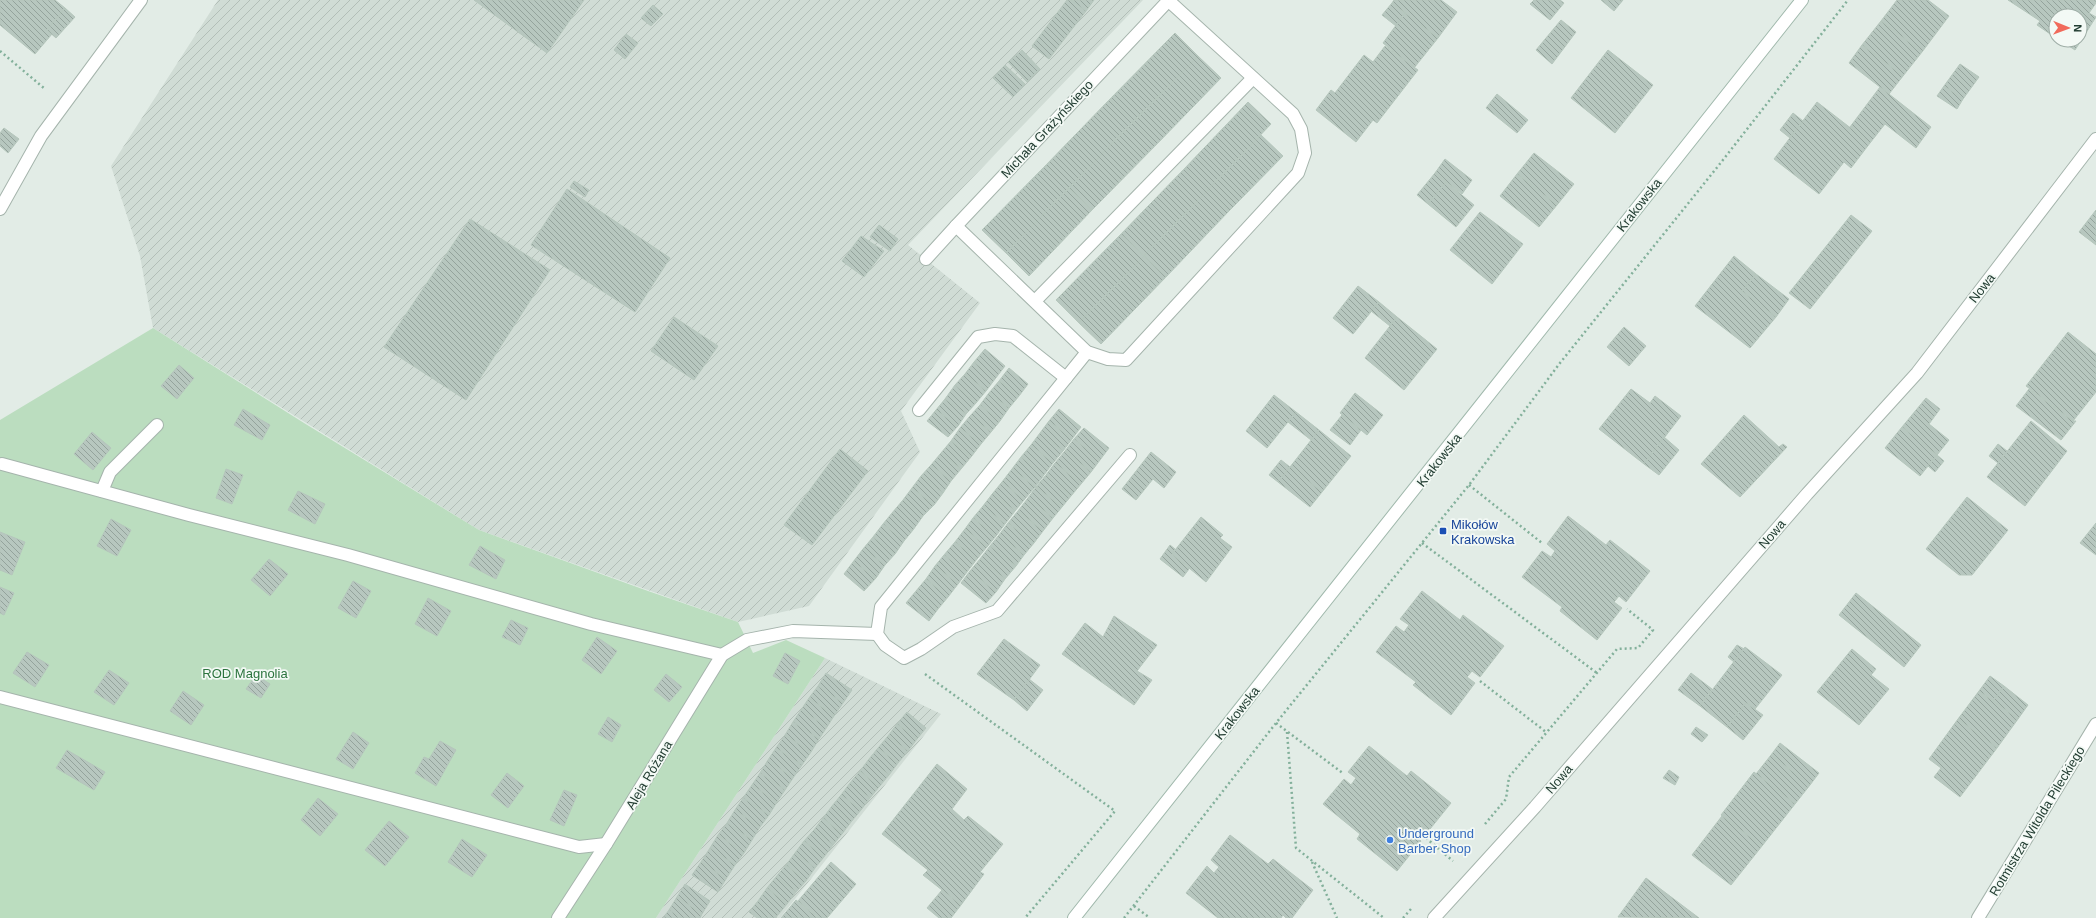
<svg xmlns="http://www.w3.org/2000/svg" width="2096" height="918" font-family="Arial,sans-serif">
  <style>
    .industrial { fill: url(#industrial-furrows) }
    .green { fill: #bbddbf }
    .building { fill: url(#building-back-hatch); stroke: #b5c6bc }
    .lines { fill: none; stroke-linecap: round; stroke-linejoin: round }
    .lane-casing { stroke: #a5b4ac; stroke-width: 14 }
    .street-casing { stroke: #a5b4ac; stroke-width: 14 }
    .secondary-casing { stroke: #a0b8ac; stroke-width: 14 }
    .path { stroke: #83b09b; stroke-width: 2.5; stroke-dasharray: 2 3; stroke-linecap: butt }
    .lane { stroke: #fff; stroke-width: 12 }
    .street { stroke: #fff; stroke-width: 12 }
    .secondary { stroke: #fff; stroke-width: 12 }
    .transit-dot { fill: #1a4fb4; stroke: #f3f9f5; stroke-width: 1.5 }
    .shop-dot { fill: #3f7fe0; stroke: #f3f9f5; stroke-width: 1.5 }
    .labels { text-anchor: middle; dominant-baseline: central; stroke-width: 3.5; stroke-linejoin: round; paint-order: stroke }
    .street-label { font-size: 13px; fill: #223d32; stroke: #f3f9f5 }
    .transit-label { font-size: 13px; fill: #164399; stroke: #f3f9f5; text-anchor: start }
    .park-label { font-size: 13px; fill: #2c743e; stroke: #f3f9f5 }
    .shop-label { font-size: 13px; fill: #366cbe; stroke: #f3f9f5; text-anchor: start }
  </style>
  <defs>
    <pattern id="industrial-furrows" width="10" height="10" patternUnits="userSpaceOnUse"><rect width="10" height="10" fill="#d0dcd5"/><path d="M-1 1l2-2M0 10L10 0M9 11l2-2" fill="none" stroke="#b2beb7"/></pattern>
    <pattern id="building-back-hatch" width="6" height="6" patternUnits="userSpaceOnUse"><rect width="6" height="6" fill="#b7c7bf"/><path d="M-1 5l2 2M0 0l6 6M5-1l2 2" fill="none" stroke="#94a39c"/></pattern>
  </defs>
  <rect width="100%" height="100%" fill="#e2ece6"/>
  <g class="industrial">
    <polygon points="218,0 1143,0 908,245 980,303 901,411 920,452 809,606 738,622 479,530 153,328 140,256 111,166"/>
    <polygon points="825,658 941,714 780,918 656,918"/>
  </g>
  <polygon class="green" points="153,328 304,423 479,530 648,591 738,622 753,653 786,640 825,658 656,918 0,918 0,420"/>
  <g class="building">
    <polygon points="0,0 55,0 65,8 47,30 52,34 35,54 0,25"/>
    <polygon points="474,0 584,0 547,53"/>
    <polygon points="1067,0 1071,0 1086,11 1049,59 1032,46"/>
    <polygon points="1071,0 1094,0 1086,11"/>
    <polygon points="1394,0 1441,0 1457,12 1438,38 1392,3"/>
    <polygon points="1534,0 1560,0 1564,3 1550,20 1530,4"/>
    <polygon points="1601,0 1623,0 1614,11"/>
    <polygon points="1897,0 1928,0 1949,16 1922,52 1881,21"/>
    <polygon points="2008,0 2096,0 2096,3 2089,13 2096,17 2075,50 2060,40 2080,40 2080,16 2056,16 2056,38 2037,25 2040,21"/>
    <polygon points="1392,3 1405,13 1396,26 1382,15"/>
    <polygon points="653,5 663,14 651,26 641,18"/>
    <polygon points="65,8 75,17 56,38 47,30"/>
    <polygon points="1405,13 1438,38 1414,68 1383,43"/>
    <polygon points="1561,20 1576,32 1552,64 1536,50"/>
    <polygon points="1881,21 1922,52 1903,76 1862,45"/>
    <polygon points="1175,33 1198,56 1133,122 1110,99"/>
    <polygon points="626,34 638,43 625,59 614,50"/>
    <polygon points="1862,45 1903,76 1889,94 1849,63"/>
    <polygon points="1385,46 1418,70 1377,123 1373,120 1356,142 1316,110 1331,90 1335,93 1364,55 1373,62"/>
    <polygon points="1022,50 1040,69 1027,82 1008,62"/>
    <polygon points="1608,50 1653,85 1615,133 1571,98"/>
    <polygon points="1198,56 1221,78 1156,145 1133,122"/>
    <polygon points="1960,64 1979,77 1963,99 1944,86"/>
    <polygon points="1005,65 1025,84 1013,97 993,78"/>
    <polygon points="1944,86 1963,99 1957,109 1937,96"/>
    <polygon points="1880,87 1931,127 1916,148 1885,124 1870,143 1850,127"/>
    <polygon points="1497,94 1528,120 1517,133 1486,108"/>
    <polygon points="1110,99 1133,122 1069,188 1046,165"/>
    <polygon points="1248,102 1271,124 1208,190 1185,168"/>
    <polygon points="1817,102 1870,143 1851,168 1844,162 1819,194 1774,159"/>
    <polygon points="1793,113 1803,121 1790,138 1780,130"/>
    <polygon points="1133,122 1156,145 1092,210 1069,188"/>
    <polygon points="4,128 19,139 8,153 0,146 0,133"/>
    <polygon points="1261,135 1283,156 1229,211 1208,190"/>
    <polygon points="1534,153 1574,184 1557,205 1517,174"/>
    <polygon points="1445,159 1472,180 1462,194 1435,173"/>
    <polygon points="1046,165 1069,188 1006,253 982,230"/>
    <polygon points="1185,168 1208,190 1144,256 1121,234"/>
    <polygon points="1435,173 1446,182 1428,204 1417,195"/>
    <polygon points="1517,174 1557,205 1539,227 1500,196"/>
    <polygon points="574,181 589,190 585,197 570,187"/>
    <polygon points="1446,182 1474,205 1456,227 1428,204"/>
    <polygon points="1069,188 1092,210 1029,276 1006,253"/>
    <polygon points="567,189 670,258 635,312 531,245"/>
    <polygon points="1208,190 1229,211 1166,277 1144,256"/>
    <polygon points="2096,210 2096,245 2079,232"/>
    <polygon points="1480,212 1523,244 1492,284 1450,250"/>
    <polygon points="1851,215 1872,231 1810,309 1789,293"/>
    <polygon points="470,219 550,270 466,400 384,347"/>
    <polygon points="879,225 898,239 890,251 870,237"/>
    <polygon points="1121,234 1144,256 1079,323 1056,300"/>
    <polygon points="861,236 884,251 864,277 842,261"/>
    <polygon points="1144,256 1166,277 1101,344 1079,323"/>
    <polygon points="1734,256 1756,274 1742,291 1776,317 1750,348 1695,306"/>
    <polygon points="1756,274 1789,299 1776,317 1742,291"/>
    <polygon points="1358,286 1379,302 1353,334 1333,318"/>
    <polygon points="1379,302 1397,317 1390,326 1371,311"/>
    <polygon points="674,317 718,346 694,380 651,351"/>
    <polygon points="1397,317 1437,349 1404,390 1365,358"/>
    <polygon points="1624,327 1646,346 1629,366 1607,347"/>
    <polygon points="2068,332 2096,354 2096,392 2073,421 2026,386"/>
    <polygon points="985,349 1005,366 995,379 974,362"/>
    <polygon points="974,362 995,379 986,391 965,374"/>
    <polygon points="179,365 194,378 177,399 161,386"/>
    <polygon points="1009,368 1028,384 1019,396 999,381"/>
    <polygon points="965,374 986,391 976,403 955,385"/>
    <polygon points="999,381 1019,396 1009,408 989,393"/>
    <polygon points="955,385 976,403 966,414 945,399"/>
    <polygon points="1631,389 1650,403 1655,396 1681,416 1644,464 1599,429"/>
    <polygon points="2029,389 2073,421 2076,421 2061,440 2016,406"/>
    <polygon points="989,393 1009,408 1000,421 980,405"/>
    <polygon points="1355,393 1383,415 1367,435 1340,413"/>
    <polygon points="1274,395 1296,412 1267,448 1246,431"/>
    <polygon points="1926,398 1940,409 1929,424 1949,440 1937,455 1902,427"/>
    <polygon points="945,399 966,414 958,426 936,410"/>
    <polygon points="980,405 1000,421 991,432 970,416"/>
    <polygon points="243,409 270,425 262,440 234,425"/>
    <polygon points="1059,409 1081,427 1072,439 1049,421"/>
    <polygon points="936,410 958,426 948,437 927,421"/>
    <polygon points="1296,412 1319,430 1311,440 1288,422"/>
    <polygon points="1342,415 1361,430 1350,445 1330,430"/>
    <polygon points="1744,415 1779,447 1783,444 1787,447 1740,497 1701,464"/>
    <polygon points="970,416 991,432 981,444 960,428"/>
    <polygon points="1049,421 1072,439 1063,451 1040,433"/>
    <polygon points="2031,421 2067,451 2025,506 1987,477"/>
    <polygon points="1902,427 1937,455 1920,476 1885,448"/>
    <polygon points="960,428 981,444 971,457 951,441"/>
    <polygon points="1084,428 1109,448 1100,460 1074,439"/>
    <polygon points="1319,430 1351,456 1322,492 1290,467"/>
    <polygon points="92,432 111,448 93,470 74,454"/>
    <polygon points="1040,433 1063,451 1053,463 1031,445"/>
    <polygon points="1664,437 1679,450 1659,475 1644,464"/>
    <polygon points="1074,439 1100,460 1091,472 1065,451"/>
    <polygon points="951,441 971,457 961,469 941,453"/>
    <polygon points="1998,444 2007,451 1998,463 1989,456"/>
    <polygon points="1031,445 1053,463 1044,475 1021,457"/>
    <polygon points="840,449 868,471 812,545 784,525"/>
    <polygon points="1065,451 1091,472 1081,484 1055,463"/>
    <polygon points="1151,452 1176,472 1164,488 1153,479 1136,500 1122,489"/>
    <polygon points="941,453 961,469 951,481 931,465"/>
    <polygon points="1937,455 1944,461 1935,472 1928,466"/>
    <polygon points="1021,457 1044,475 1035,487 1012,469"/>
    <polygon points="1281,460 1290,467 1278,482 1269,475"/>
    <polygon points="1055,463 1081,484 1071,496 1046,475"/>
    <polygon points="931,465 951,481 943,493 921,476"/>
    <polygon points="1290,467 1322,492 1310,507 1278,482"/>
    <polygon points="226,469 243,475 232,504 216,498"/>
    <polygon points="1012,469 1035,487 1024,500 1002,482"/>
    <polygon points="1046,475 1071,496 1062,507 1036,487"/>
    <polygon points="921,476 943,493 934,505 912,488"/>
    <polygon points="1002,482 1024,500 1015,511 993,493"/>
    <polygon points="1036,487 1062,507 1053,518 1028,498"/>
    <polygon points="912,488 934,505 923,516 903,500"/>
    <polygon points="298,491 325,504 315,524 288,510"/>
    <polygon points="993,493 1015,511 1005,524 983,506"/>
    <polygon points="1967,497 2008,530 1972,575 1959,575 1926,549"/>
    <polygon points="1028,498 1053,518 1043,531 1018,511"/>
    <polygon points="903,500 923,516 913,530 892,513"/>
    <polygon points="983,506 1005,524 996,536 973,518"/>
    <polygon points="1018,511 1043,531 1034,543 1008,523"/>
    <polygon points="892,513 913,530 904,541 883,524"/>
    <polygon points="1568,516 1606,545 1610,540 1650,571 1626,602 1619,596 1614,602 1622,608 1597,640 1560,611 1562,607 1522,577 1542,551 1551,557 1555,551 1547,544"/>
    <polygon points="1201,517 1223,535 1220,538 1232,547 1206,582 1172,554"/>
    <polygon points="973,518 996,536 987,547 965,529"/>
    <polygon points="111,519 131,530 117,556 97,546"/>
    <polygon points="1008,523 1034,543 1024,555 999,535"/>
    <polygon points="2096,523 2096,555 2080,543"/>
    <polygon points="883,524 904,541 895,554 873,537"/>
    <polygon points="965,529 987,547 977,559 955,542"/>
    <polygon points="0,532 25,542 12,575 0,570"/>
    <polygon points="999,535 1024,555 1016,566 990,546"/>
    <polygon points="873,537 895,554 885,565 863,549"/>
    <polygon points="955,542 977,559 967,572 944,555"/>
    <polygon points="1170,545 1175,549 1172,554 1189,569 1183,577 1160,559"/>
    <polygon points="480,546 505,560 496,579 469,565"/>
    <polygon points="990,546 1016,566 1005,579 980,559"/>
    <polygon points="863,549 885,565 876,578 853,562"/>
    <polygon points="944,555 967,572 958,584 935,566"/>
    <polygon points="269,559 288,574 270,596 251,580"/>
    <polygon points="980,559 1005,579 996,592 970,571"/>
    <polygon points="853,562 876,578 864,591 844,574"/>
    <polygon points="935,566 958,584 948,597 926,579"/>
    <polygon points="970,571 996,592 986,603 961,583"/>
    <polygon points="926,579 948,597 938,609 916,591"/>
    <polygon points="353,581 371,591 356,618 338,608"/>
    <polygon points="0,587 14,593 4,615 0,613"/>
    <polygon points="916,591 938,609 929,621 906,603"/>
    <polygon points="1422,591 1460,620 1463,615 1504,646 1480,677 1472,671 1467,677 1475,683 1451,715 1413,685 1416,682 1376,652 1396,626 1404,632 1409,625 1400,619"/>
    <polygon points="1856,593 1921,645 1904,667 1839,615"/>
    <polygon points="428,598 451,611 437,636 415,624"/>
    <polygon points="1114,616 1157,645 1137,671 1152,680 1134,705 1062,654 1085,623 1103,637"/>
    <polygon points="511,620 528,628 520,645 502,637"/>
    <polygon points="597,637 617,651 601,674 582,660"/>
    <polygon points="1004,639 1040,665 1014,700 977,674"/>
    <polygon points="1737,645 1744,649 1734,662 1728,657"/>
    <polygon points="1745,647 1782,675 1755,709 1746,703 1727,727 1700,706"/>
    <polygon points="1852,649 1876,669 1871,675 1889,689 1859,725 1817,692"/>
    <polygon points="27,652 49,665 35,687 13,673"/>
    <polygon points="785,653 800,661 788,684 773,676"/>
    <polygon points="109,670 129,683 114,705 94,692"/>
    <polygon points="826,673 852,690 843,703 818,686"/>
    <polygon points="1691,673 1712,689 1700,706 1678,690"/>
    <polygon points="666,674 682,687 669,702 654,690"/>
    <polygon points="256,675 270,684 261,698 246,689"/>
    <polygon points="1990,676 2004,686 1993,701 1979,691"/>
    <polygon points="1029,679 1043,690 1027,711 1014,700"/>
    <polygon points="818,686 843,703 834,716 809,698"/>
    <polygon points="2004,686 2028,705 2018,719 1993,701"/>
    <polygon points="183,691 204,705 191,725 170,711"/>
    <polygon points="1979,691 2018,719 1997,748 1958,719"/>
    <polygon points="809,698 834,716 827,727 801,710"/>
    <polygon points="1746,703 1763,715 1743,740 1727,727"/>
    <polygon points="801,710 827,727 819,739 793,722"/>
    <polygon points="907,712 926,728 917,739 897,724"/>
    <polygon points="608,717 621,725 612,742 598,734"/>
    <polygon points="1958,719 1997,748 1960,797 1934,777 1941,768 1929,759"/>
    <polygon points="793,722 819,739 811,752 785,735"/>
    <polygon points="897,724 917,739 908,751 888,736"/>
    <polygon points="1696,727 1708,735 1702,742 1691,734"/>
    <polygon points="353,732 369,743 353,769 336,759"/>
    <polygon points="785,735 811,752 802,765 776,748"/>
    <polygon points="888,736 908,751 898,763 878,748"/>
    <polygon points="440,741 456,750 436,786 415,773 424,757 429,759"/>
    <polygon points="1780,743 1819,773 1810,785 1771,755"/>
    <polygon points="1369,746 1407,776 1411,771 1451,803 1426,834 1419,828 1414,835 1421,841 1397,871 1357,839 1360,834 1323,804 1344,779 1351,785 1356,778 1348,772"/>
    <polygon points="776,748 802,765 793,778 768,760"/>
    <polygon points="878,748 898,763 889,775 869,759"/>
    <polygon points="67,750 105,772 94,790 56,768"/>
    <polygon points="1771,755 1810,785 1795,804 1756,774"/>
    <polygon points="869,759 889,775 879,787 860,771"/>
    <polygon points="768,760 793,778 785,790 760,773"/>
    <polygon points="937,764 967,789 952,809 964,820 968,816 1003,844 980,872 984,874 961,905 923,875 928,870 882,834"/>
    <polygon points="1669,770 1679,777 1675,785 1663,778"/>
    <polygon points="860,771 879,787 870,798 850,783"/>
    <polygon points="1754,772 1795,804 1762,846 1721,815"/>
    <polygon points="507,773 524,786 508,808 491,795"/>
    <polygon points="760,773 785,790 777,802 752,785"/>
    <polygon points="850,783 870,798 861,810 841,795"/>
    <polygon points="752,785 777,802 769,815 743,798"/>
    <polygon points="564,790 577,795 564,826 550,820"/>
    <polygon points="841,795 861,810 851,822 832,806"/>
    <polygon points="318,798 338,814 320,836 301,820"/>
    <polygon points="743,798 769,815 760,827 735,810"/>
    <polygon points="832,806 851,822 842,834 823,818"/>
    <polygon points="735,810 760,827 752,840 727,823"/>
    <polygon points="1722,816 1762,846 1731,885 1692,855"/>
    <polygon points="823,818 842,834 833,845 814,830"/>
    <polygon points="389,821 409,837 385,866 365,850"/>
    <polygon points="727,823 752,840 744,853 718,835"/>
    <polygon points="814,830 833,845 824,857 804,841"/>
    <polygon points="718,835 744,853 735,865 710,848"/>
    <polygon points="1230,835 1268,864 1273,859 1313,890 1292,918 1286,918 1283,915 1281,918 1218,918 1186,893 1207,866 1214,873 1219,867 1211,860"/>
    <polygon points="462,839 487,855 472,877 448,862"/>
    <polygon points="804,841 824,857 815,868 795,853"/>
    <polygon points="710,848 735,865 726,879 701,862"/>
    <polygon points="795,853 815,868 806,881 786,865"/>
    <polygon points="701,862 726,879 718,892 692,875"/>
    <polygon points="831,862 856,884 827,918 819,918 798,901"/>
    <polygon points="786,865 806,881 796,892 776,877"/>
    <polygon points="776,877 796,892 787,904 767,888"/>
    <polygon points="1646,878 1699,918 1618,917"/>
    <polygon points="685,884 710,901 702,914 677,897"/>
    <polygon points="767,888 787,904 777,916 758,901"/>
    <polygon points="942,890 961,905 951,918 939,918 927,908"/>
    <polygon points="677,897 702,914 700,918 682,918 669,910"/>
    <polygon points="796,900 818,918 781,918"/>
    <polygon points="758,901 777,916 776,918 757,918 749,912"/>
    <polygon points="669,910 682,918 663,918"/>
  </g>
  <g class="lines">
    <defs>
      <g id="lane">
        <polyline points="0,209 41,136 141,0"/>
        <polyline points="956,226 1087,352 1108,359 1126,360 1298,173 1305,153 1301,129 1293,114 1169,1"/>
        <polyline points="1035,301 1253,78"/>
        <polyline points="1087,352 881,607 877,634 885,645 904,658 921,649 953,627 997,611 1130,455"/>
        <polyline points="919,410 978,337 995,334 1013,336 1066,378"/>
        <polyline points="2,464 189,515 348,555 591,624 722,655"/>
        <polyline points="102,491 110,472 157,425"/>
        <polyline points="0,697 579,847 606,844"/>
        <polyline points="558,918 606,844 722,655 747,640 793,631 877,634"/>
      </g>
      <g id="street">
        <polyline points="926,259 956,226 1169,0"/>
        <polyline points="1434,918 1535,807 1807,494 1917,373 2096,139"/>
        <polyline points="1978,918 2096,724"/>
      </g>
      <polyline id="secondary" points="1074,918 1802,0"/>
    </defs>
    <use href="#lane" class="lane-casing"/>
    <use href="#street" class="street-casing"/>
    <use href="#secondary" class="secondary-casing"/>
    <g class="path">
      <polyline points="0,51 45,89"/>
      <polyline points="1469,485 1542,543"/>
      <polyline points="1422,543 1597,673"/>
      <polyline points="925,674 1115,811 1025,918"/>
      <polyline points="1480,681 1546,732"/>
      <polyline points="1276,723 1344,774"/>
      <polyline points="1287,732 1296,848 1384,918"/>
      <polyline points="1485,824 1506,799 1509,777 1617,649 1638,648 1653,630 1627,609"/>
      <polyline points="1426,838 1453,861"/>
      <polyline points="1312,862 1337,918"/>
      <polyline points="1134,906 1150,918"/>
      <polyline points="1124,918 1276,723 1469,485 1560,363 1719,165 1848,0"/>
      <polyline points="1403,918 1411,909"/>
    </g>
    <use href="#lane" class="lane"/>
    <use href="#street" class="street"/>
    <use href="#secondary" class="secondary"/>
  </g>
  <rect class="transit-dot" x="1439" y="527" width="8" height="8" rx="2"/>
  <circle class="shop-dot" cx="1390" cy="840" r="4"/>
  <g class="labels">
    <g class="street-label">
      <text transform="translate(1047 129) rotate(-47)">Michała Grażyńskiego</text>
      <text transform="translate(1639 205) rotate(-52)">Krakowska</text>
      <text transform="translate(1982 288) rotate(-52)">Nowa</text>
      <text transform="translate(1439 460) rotate(-52)">Krakowska</text>
      <text transform="translate(1772 534) rotate(-49)">Nowa</text>
      <text transform="translate(1237 713) rotate(-52)">Krakowska</text>
      <text transform="translate(649 775) rotate(-59)">Aleja Różana</text>
      <text transform="translate(1559 779) rotate(-49)">Nowa</text>
      <text transform="translate(2037 821) rotate(-59)">Rotmistrza Witolda Pileckiego</text>
    </g>
    <g class="transit-label">
      <text x="1451" y="524">Mikołów<tspan x="1451" dy="15">Krakowska</tspan></text>
    </g>
    <g class="park-label">
      <text x="245" y="673">ROD Magnolia</text>
    </g>
    <g class="shop-label">
      <text x="1398" y="833">Underground<tspan x="1398" dy="15">Barber Shop</tspan></text>
    </g>
  </g>
  <g transform="translate(2068 28) rotate(91)"><circle r="19" fill="#f3f9f5" stroke="#9faea7"/>
  <path d="M0-3L7 15L0 10L-7 15Z" fill="#f16a5b"/>
  <text y="-6" font-size="11" font-weight="bold" text-anchor="middle" fill="#223d32">N</text>
  </g>
</svg>
